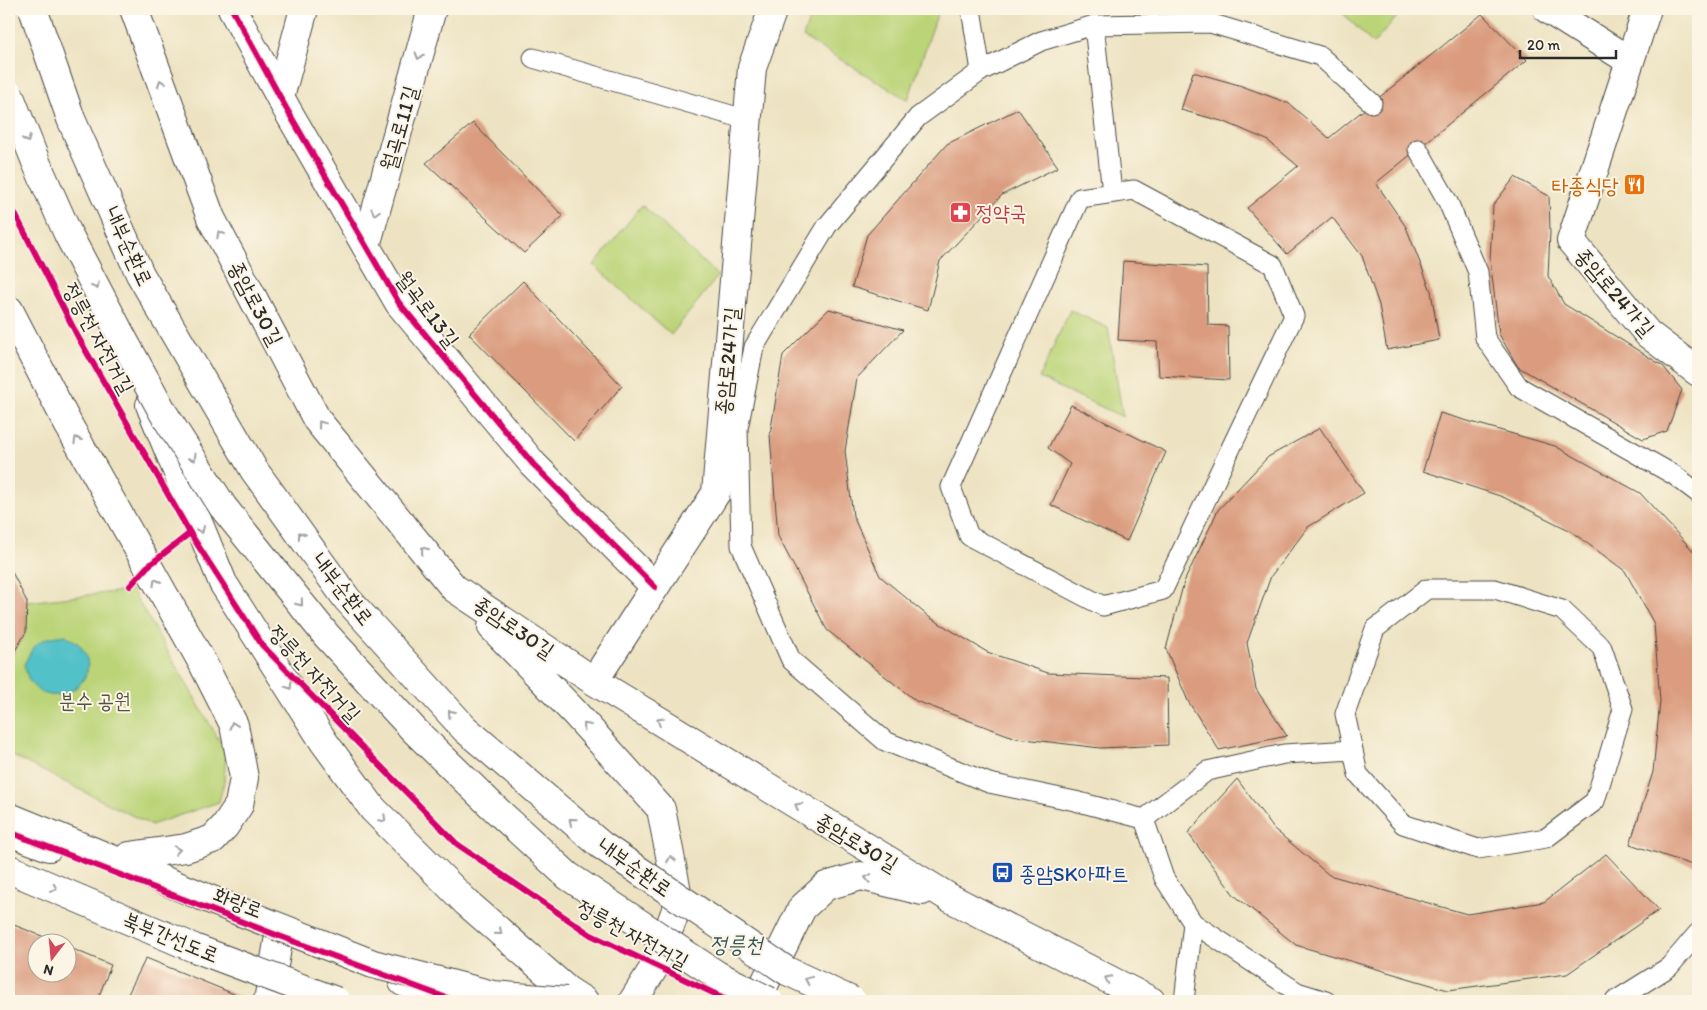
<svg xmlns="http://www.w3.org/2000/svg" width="1707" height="1010" font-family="Itim,'Poor Story',sans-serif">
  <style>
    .green { fill: #bbd478; stroke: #738052 }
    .water { fill: #53c1c8; stroke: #3f767a }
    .pier { fill: #ede3c2 }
    .building { fill: #da9b7e }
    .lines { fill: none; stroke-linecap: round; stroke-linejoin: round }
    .lane-casing { stroke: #484742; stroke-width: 21 }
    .street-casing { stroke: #484742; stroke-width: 30 }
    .primary-casing { stroke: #484742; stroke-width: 30 }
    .highway-casing { stroke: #484742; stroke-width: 30 }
    .lane { stroke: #fff; stroke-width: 19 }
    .street { stroke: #fff; stroke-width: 28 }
    .primary { stroke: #fff; stroke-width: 28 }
    .highway { stroke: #fff; stroke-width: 28 }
    .highway-bridge-casing { stroke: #484742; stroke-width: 30; stroke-linecap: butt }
    .highway-bridge { stroke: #fff; stroke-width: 28 }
    .cycleway-casing { stroke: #fcf5e5; stroke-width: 9 }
    .cycleway { stroke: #d6006c; stroke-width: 6 }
    .oneway { stroke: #a0a0a0 }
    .labels { text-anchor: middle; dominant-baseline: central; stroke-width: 4; stroke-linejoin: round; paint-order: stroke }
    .street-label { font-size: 21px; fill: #2b2b2b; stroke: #fcf5e5 }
    .food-label { font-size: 21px; fill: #c56008; stroke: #fcf5e5; text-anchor: end }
    .health-label { font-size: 21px; fill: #be3a42; stroke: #fcf5e5; text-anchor: start }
    .park-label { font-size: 21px; fill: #4f553e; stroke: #fcf5e5 }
    .transit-label { font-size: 21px; fill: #164399; stroke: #fcf5e5; text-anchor: start }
    .water-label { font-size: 22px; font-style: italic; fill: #37585a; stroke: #fcf5e5 }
  </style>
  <rect width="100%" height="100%" fill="#fcf5e5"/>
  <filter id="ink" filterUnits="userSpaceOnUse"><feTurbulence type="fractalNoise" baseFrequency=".02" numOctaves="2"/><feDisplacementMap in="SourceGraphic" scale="10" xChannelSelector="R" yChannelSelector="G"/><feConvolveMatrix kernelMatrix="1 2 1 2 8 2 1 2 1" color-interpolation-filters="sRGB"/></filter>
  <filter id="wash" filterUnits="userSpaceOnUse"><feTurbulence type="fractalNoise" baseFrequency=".0096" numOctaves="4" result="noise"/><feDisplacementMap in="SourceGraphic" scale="20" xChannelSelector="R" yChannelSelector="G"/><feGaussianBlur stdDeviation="1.12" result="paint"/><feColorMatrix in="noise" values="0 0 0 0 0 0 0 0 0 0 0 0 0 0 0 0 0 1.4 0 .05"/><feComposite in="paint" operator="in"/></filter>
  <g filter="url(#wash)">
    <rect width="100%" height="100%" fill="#ede3c2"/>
    <g class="green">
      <polygon points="813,9 939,9 908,100 803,37"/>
      <polygon points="1339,9 1404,9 1373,44"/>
      <polygon points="642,205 718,276 671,335 594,265"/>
      <polygon points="1070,310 1108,328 1123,417 1039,378"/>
      <polygon points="132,590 226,752 224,782 219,802 151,825 9,754 9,661 26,632 27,602"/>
    </g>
    <path class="water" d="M66 635C70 639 78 642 81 647 107 680 51 717 29 680 27 676 26 670 24 665 35 641 40 638 66 635Z"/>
    <polygon class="pier" points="9,9 21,9 187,380 242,483 293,541 405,635 441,668 541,768 716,899 840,971 866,984 890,985 905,1001 736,1001 620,929 576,897 475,803 216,479 111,297 27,114 9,59"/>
    <g id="blocks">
      <g class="building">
        <polygon points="1482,14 1527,60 1376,183 1406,227 1431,291 1439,340 1387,350 1379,305 1362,256 1332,217 1287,254 1247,208 1298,166 1267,140 1225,122 1181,110 1193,72 1239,85 1288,103 1329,138"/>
        <polygon points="1018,109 1058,167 1002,195 940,261 928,310 852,287 867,235 947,144"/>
        <polygon points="473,123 563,216 524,253 426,163"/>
        <polygon points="1515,177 1549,196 1550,232 1548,276 1564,304 1663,366 1682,390 1667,431 1643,439 1518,367 1499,334 1490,259 1493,205"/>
        <polygon points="1123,261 1207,267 1208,325 1228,326 1229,380 1159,376 1157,342 1118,340"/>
        <polygon points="523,281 622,386 574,441 469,334"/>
        <polygon points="829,309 903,330 857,378 845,451 853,516 880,576 929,617 987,652 1048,673 1167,678 1168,745 1100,748 1016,738 916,701 827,630 778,536 770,435 783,355"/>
        <polygon points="1071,405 1166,452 1127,541 1051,505 1070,464 1048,448"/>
        <polygon points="1440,413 1555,446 1640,493 1696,554 1698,558 1698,867 1630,844 1653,772 1660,701 1654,624 1625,571 1569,530 1503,497 1423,471"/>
        <polygon points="1320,428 1364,493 1308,527 1271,576 1247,643 1256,689 1287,736 1219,750 1188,701 1166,649 1184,582 1218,510 1268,457"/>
        <polygon points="9,566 27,602 26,632 9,661"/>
        <polygon points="1237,779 1274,829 1329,875 1467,914 1544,902 1606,854 1659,910 1567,974 1448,990 1296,945 1234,895 1188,833"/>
        <polygon points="9,923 57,942 38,942 38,972 68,972 68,947 111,965 97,1001 9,1001"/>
        <polygon points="146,958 251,1001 125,1000"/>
      </g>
    </g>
  </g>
  <g filter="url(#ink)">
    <use href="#blocks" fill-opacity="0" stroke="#484742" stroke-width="1"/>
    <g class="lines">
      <defs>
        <g id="lane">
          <polyline points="971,9 981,71"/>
          <polyline points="1094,25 1112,193"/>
          <polyline points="533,58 748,120"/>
          <polyline points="1418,149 1448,202 1478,272 1485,338 1519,387 1674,475 1698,493"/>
          <polygon points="1134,190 1273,265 1294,316 1163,590 1103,606 969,536 951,487 1080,198"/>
          <polygon points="1427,589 1495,589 1562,610 1602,648 1623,709 1595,801 1546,838 1478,849 1403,824 1358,774 1345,714 1375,629"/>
          <polyline points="1353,750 1284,754 1207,771 1144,819 1075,801 989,783 885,741 791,660 741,546 738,429 754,347 827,226 918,117 981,71 1041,41 1094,25 1210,23 1320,56 1372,103"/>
          <polyline points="1144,819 1164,878 1193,923 1297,992 1326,1001"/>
          <polyline points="1184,1001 1193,923"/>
          <polyline points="1615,1001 1669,967 1698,933"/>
        </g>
        <g id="street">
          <polyline points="232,9 286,108 399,303 533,464 655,587"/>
          <polyline points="1547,9 1630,61 1571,241 1648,334 1698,372"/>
          <polyline points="1630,61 1647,9"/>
          <polyline points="280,97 304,9"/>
          <polyline points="366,246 432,9"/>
          <polyline points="9,310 69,426 202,662 234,725 244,778 239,805 225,826 213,839 186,848 129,856"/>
          <polyline points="594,681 716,493 752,68 773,9"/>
          <polyline points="268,1001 279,936"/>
        </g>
        <g id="primary">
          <polyline points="134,9 211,218 317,420 454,588 594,681 950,898 1151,1001"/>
          <polyline points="492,627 574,712 661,809 679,902 655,966 633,1001"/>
          <polyline points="9,832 49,847"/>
          <polyline points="403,982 455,1001"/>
          <polyline points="756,1001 802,908 826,886 861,876 922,891"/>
        </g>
        <g id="highway">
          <polyline points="150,405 223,583 324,742 373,809 467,903 567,990 584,1001"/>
          <polyline points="9,817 241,912"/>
        </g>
      </defs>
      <use href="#lane" class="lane-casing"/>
      <use href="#street" class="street-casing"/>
      <use href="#primary" class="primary-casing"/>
      <use href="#highway" class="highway-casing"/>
      <use href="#lane" class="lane"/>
      <use href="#street" class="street"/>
      <use href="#primary" class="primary"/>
      <use href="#highway" class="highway"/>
      <defs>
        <g id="highway-bridge">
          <polyline points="33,9 71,119 140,274 254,470 347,599 465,729 601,845 787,971 852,1001"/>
          <polyline points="9,94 36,162 68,234 123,339 164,414 223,507 327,636 414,730 490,804 568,876 717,975 769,1001"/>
          <polyline points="9,869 194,948 336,1001"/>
          <polyline points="241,912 373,964 493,995 566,1001"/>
        </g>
      </defs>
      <use href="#highway-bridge" class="highway-bridge-casing"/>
      <use href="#highway-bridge" class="highway-bridge"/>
      <defs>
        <g id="cycleway">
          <polyline points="232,9 286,108 399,303 533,464 655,587"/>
          <polyline points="9,202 78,337 190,533 262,645 457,844 591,935 730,1001"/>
          <polyline points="130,586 147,567 190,533"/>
          <polyline points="9,832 279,936 455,1001"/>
        </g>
      </defs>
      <use href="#cycleway" class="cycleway-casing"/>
      <use href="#cycleway" class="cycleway"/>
    </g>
    <defs><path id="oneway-chevron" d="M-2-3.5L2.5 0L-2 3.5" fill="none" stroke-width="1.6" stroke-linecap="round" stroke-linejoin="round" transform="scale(1.25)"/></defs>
    <g class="oneway">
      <use href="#oneway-chevron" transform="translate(419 56) rotate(106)"/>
      <use href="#oneway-chevron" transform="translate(161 83) rotate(-110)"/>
      <use href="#oneway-chevron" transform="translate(27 139) rotate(68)"/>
      <use href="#oneway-chevron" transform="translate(375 212) rotate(106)"/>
      <use href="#oneway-chevron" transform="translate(220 234) rotate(-118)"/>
      <use href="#oneway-chevron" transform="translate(96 286) rotate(62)"/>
      <use href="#oneway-chevron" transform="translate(321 424) rotate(-127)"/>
      <use href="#oneway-chevron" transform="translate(77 440) rotate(-119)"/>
      <use href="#oneway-chevron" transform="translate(193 458) rotate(58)"/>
      <use href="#oneway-chevron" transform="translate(201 530) rotate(67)"/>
      <use href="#oneway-chevron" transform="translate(301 535) rotate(-126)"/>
      <use href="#oneway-chevron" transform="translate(424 550) rotate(-129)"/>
      <use href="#oneway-chevron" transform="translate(156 582) rotate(-120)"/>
      <use href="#oneway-chevron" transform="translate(300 603) rotate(51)"/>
      <use href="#oneway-chevron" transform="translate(289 686) rotate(58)"/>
      <use href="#oneway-chevron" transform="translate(451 713) rotate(-132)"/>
      <use href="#oneway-chevron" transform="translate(660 721) rotate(-149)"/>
      <use href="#oneway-chevron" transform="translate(233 725) rotate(-110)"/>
      <use href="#oneway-chevron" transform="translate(586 726) rotate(-131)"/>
      <use href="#oneway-chevron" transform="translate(798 806) rotate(-149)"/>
      <use href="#oneway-chevron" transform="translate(383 819) rotate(45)"/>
      <use href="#oneway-chevron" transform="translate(572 821) rotate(-140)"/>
      <use href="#oneway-chevron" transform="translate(177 850) rotate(-8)"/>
      <use href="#oneway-chevron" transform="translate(671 859) rotate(-101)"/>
      <use href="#oneway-chevron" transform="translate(868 878) rotate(-168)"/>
      <use href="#oneway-chevron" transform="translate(54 888) rotate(23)"/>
      <use href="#oneway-chevron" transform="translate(499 932) rotate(41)"/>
      <use href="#oneway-chevron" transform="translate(1108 979) rotate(-153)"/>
      <use href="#oneway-chevron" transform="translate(808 980) rotate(-155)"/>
    </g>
  </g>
  <defs>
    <symbol id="restaurant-square" viewBox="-11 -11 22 22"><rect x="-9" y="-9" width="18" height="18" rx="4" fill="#e8710a" stroke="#fcf5e5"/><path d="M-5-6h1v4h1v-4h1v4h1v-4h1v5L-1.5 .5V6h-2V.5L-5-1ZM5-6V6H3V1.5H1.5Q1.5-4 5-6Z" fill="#fff"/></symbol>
    <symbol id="pharmacy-square" viewBox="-11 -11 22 22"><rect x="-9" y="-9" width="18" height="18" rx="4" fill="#e0444e" stroke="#fcf5e5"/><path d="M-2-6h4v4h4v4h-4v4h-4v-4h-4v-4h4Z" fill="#fff"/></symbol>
    <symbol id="bus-square" viewBox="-11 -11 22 22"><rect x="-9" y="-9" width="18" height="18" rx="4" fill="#1a4fb4" stroke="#fcf5e5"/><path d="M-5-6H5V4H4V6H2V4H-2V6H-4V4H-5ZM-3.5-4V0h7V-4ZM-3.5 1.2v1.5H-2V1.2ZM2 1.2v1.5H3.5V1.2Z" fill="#fff"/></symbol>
  </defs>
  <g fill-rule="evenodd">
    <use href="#restaurant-square" x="1622" y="172" width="25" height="25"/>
    <use href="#pharmacy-square" x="948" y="200" width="25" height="25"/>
    <use href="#bus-square" x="990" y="860" width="25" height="25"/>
  </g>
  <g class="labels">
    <g class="street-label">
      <text transform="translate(399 128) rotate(-74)">월곡로11길</text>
      <text transform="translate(129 246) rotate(65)">내부순환로</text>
      <text transform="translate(1615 292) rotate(49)">종암로24가길</text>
      <text transform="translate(256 303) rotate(62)">종암로30길</text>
      <text transform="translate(428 309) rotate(53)">월곡로13길</text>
      <text transform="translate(99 338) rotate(61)">정릉천 자전거길</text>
      <text transform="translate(727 361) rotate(-85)">종암로24가길</text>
      <text transform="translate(343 589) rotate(52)">내부순환로</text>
      <text transform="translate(514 627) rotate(34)">종암로30길</text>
      <text transform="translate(315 673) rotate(47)">정릉천 자전거길</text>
      <text transform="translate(857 842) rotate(31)">종암로30길</text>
      <text transform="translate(635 867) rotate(35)">내부순환로</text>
      <text transform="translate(238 902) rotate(21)">화랑로</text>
      <text transform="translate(633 934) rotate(28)">정릉천 자전거길</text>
      <text transform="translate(171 937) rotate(22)">북부간선도로</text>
    </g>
    <g class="food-label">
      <text x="1619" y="185">타종식당</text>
    </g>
    <g class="health-label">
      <text x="976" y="212">정약국</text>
    </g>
    <g class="park-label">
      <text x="95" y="700">분수 공원</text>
    </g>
    <g class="transit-label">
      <text x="1019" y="873">종암SK아파트</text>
    </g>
    <g class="water-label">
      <text x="736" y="944">정릉천</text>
    </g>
  </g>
  <rect width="1707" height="1010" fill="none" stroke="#fcf5e5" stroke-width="30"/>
  <g transform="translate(52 958) rotate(196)"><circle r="24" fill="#fcf5e5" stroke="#a8a49b"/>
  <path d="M0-4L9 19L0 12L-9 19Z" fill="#d1495b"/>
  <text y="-8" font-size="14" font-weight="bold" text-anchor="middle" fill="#2b2b2b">N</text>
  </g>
  <path d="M1520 50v8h96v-8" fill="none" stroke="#2b2b2b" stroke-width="2.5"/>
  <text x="1527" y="50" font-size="15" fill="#2b2b2b" stroke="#fcf5e5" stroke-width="4" paint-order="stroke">20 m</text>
</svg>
